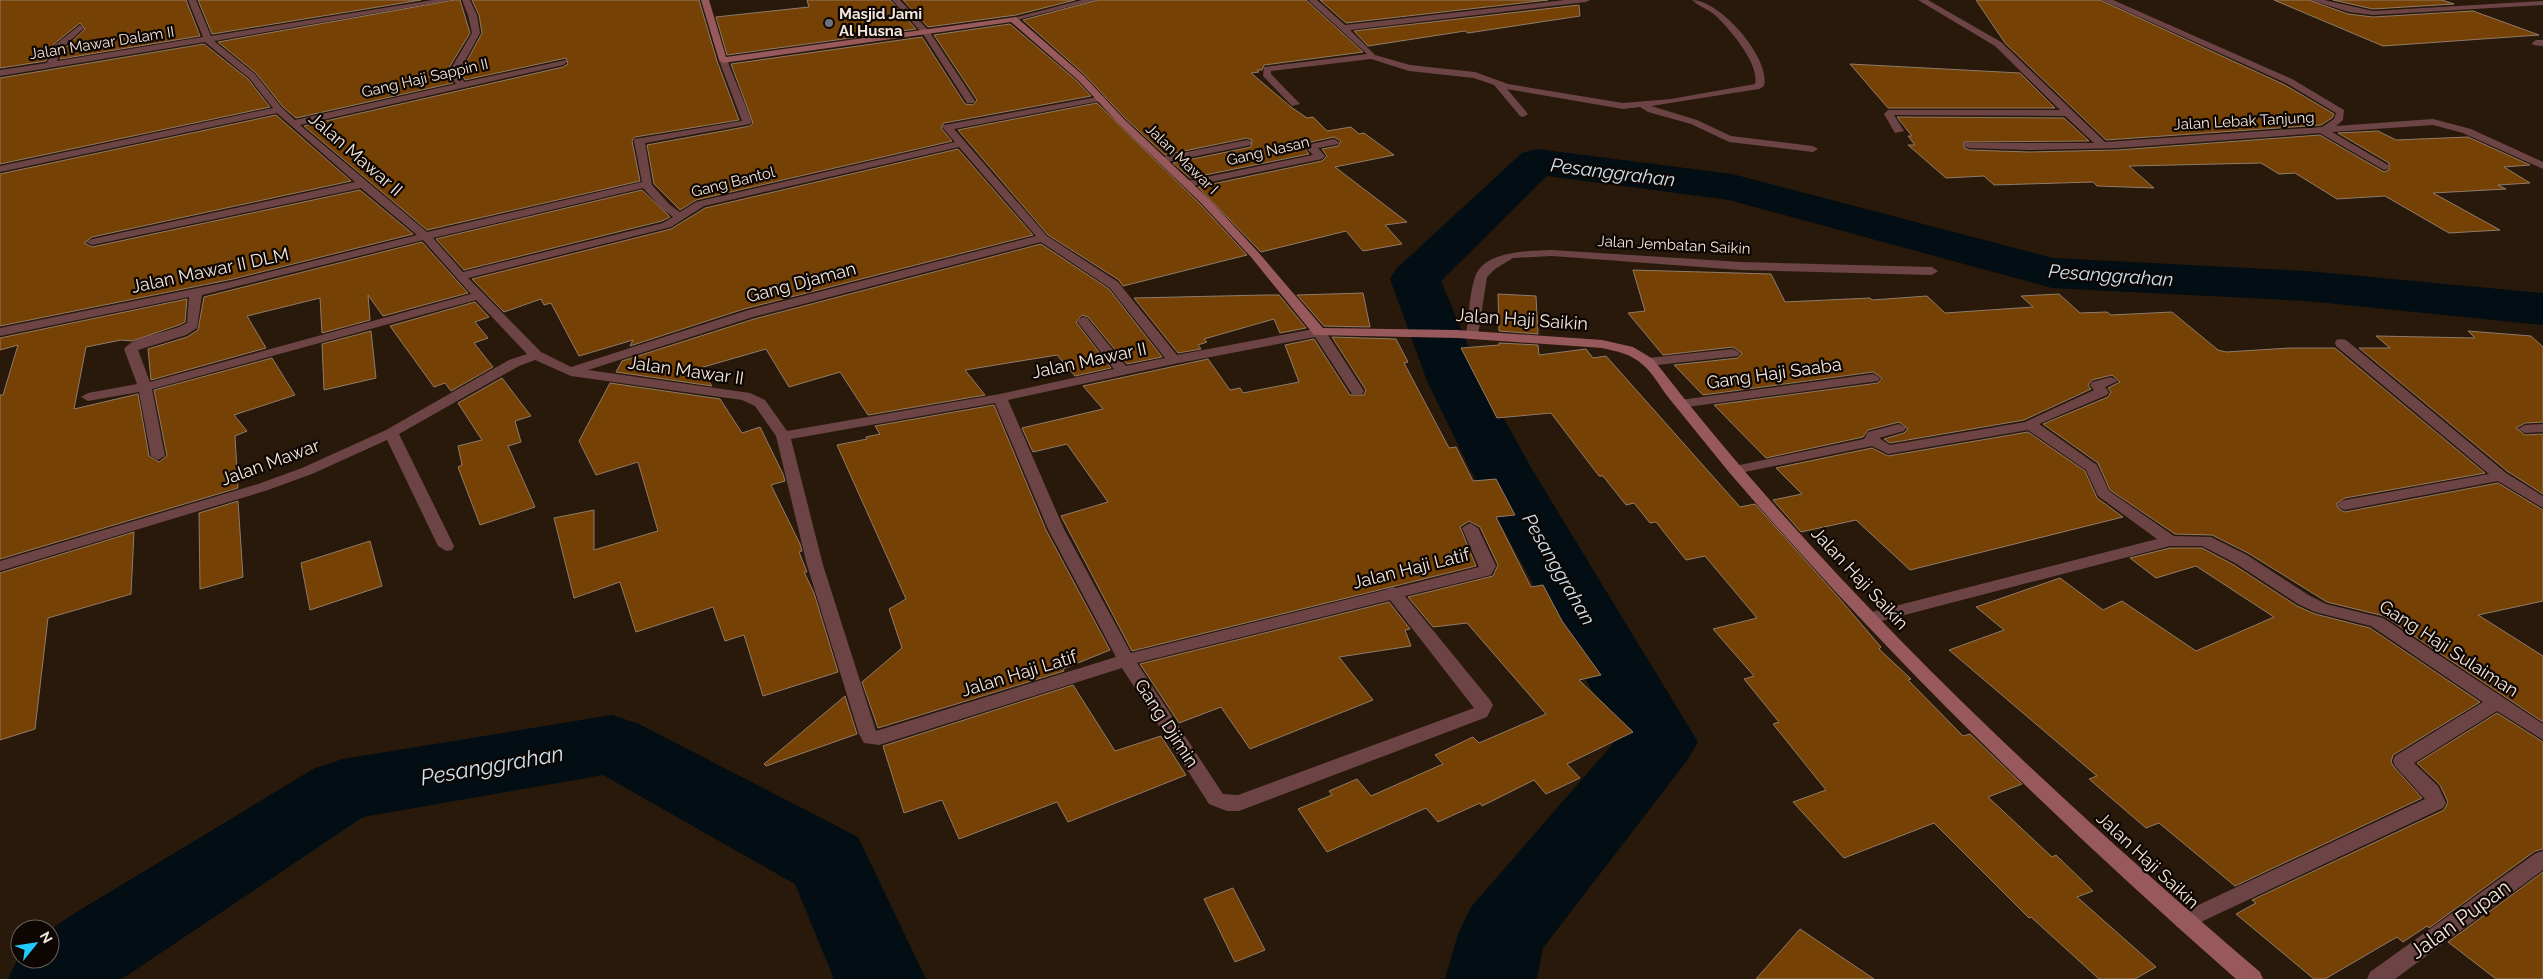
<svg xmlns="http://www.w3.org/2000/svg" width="2543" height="979" font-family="Raleway,sans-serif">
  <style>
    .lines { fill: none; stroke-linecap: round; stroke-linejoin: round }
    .river { fill: #020d14; fill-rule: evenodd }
    .building { fill: #754104; stroke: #907b69 }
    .street { fill: #6c4446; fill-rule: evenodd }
    .secondary { fill: #98595c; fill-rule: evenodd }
    .worship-dot { fill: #6b7280; stroke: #0d0602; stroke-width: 2 }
    .labels { text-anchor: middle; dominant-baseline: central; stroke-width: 4.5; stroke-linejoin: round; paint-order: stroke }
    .far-poi-label { font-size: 15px; font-weight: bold; fill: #f1e5dc; stroke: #0d0602; text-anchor: start }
    .far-street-label { font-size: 15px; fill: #f1e5dc; stroke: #0d0602 }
    .street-label { font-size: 18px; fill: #f1e5dc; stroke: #0d0602 }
    .water-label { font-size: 19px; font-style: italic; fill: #cde4f2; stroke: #0d0602 }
    .near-street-label { font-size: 21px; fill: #f1e5dc; stroke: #0d0602 }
    .near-water-label { font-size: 22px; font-style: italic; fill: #cde4f2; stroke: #0d0602 }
  </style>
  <rect width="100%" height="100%" fill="#29190a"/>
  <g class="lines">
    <g class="river">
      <polygon points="1537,149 1732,174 2053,258 2307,271 2543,293 2543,325 2307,301 2052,288 1729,200 1547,176 1441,281 1483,381 1533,471 1698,742 1686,762 1543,948 1537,979 1445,979 1458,934 1471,907 1618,738 1471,471 1427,381 1390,279 1397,268 1522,153"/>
      <polygon points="612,715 639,724 858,837 926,979 834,979 795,884 603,775 363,817 122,979 8,979 20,954 20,959 50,959 50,930 70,916 315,768 343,759"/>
    </g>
  </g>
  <g class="building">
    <polygon points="0,0 186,0 200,36 60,59 64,49 85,29 80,23 54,44 46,61 0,68"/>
    <polygon points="198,0 421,0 212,34"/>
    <polygon points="454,0 460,0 470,33 447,71 453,83 296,118 283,107 256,73 218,42"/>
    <polygon points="472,0 699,0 717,61 739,120 635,137 632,141 640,181 427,230 304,126 563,67 568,64 566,58 465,80 461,72 482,33 479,15"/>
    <polygon points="807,0 890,0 916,29 727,55 716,17 809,7"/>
    <polygon points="903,0 1075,0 1016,15 928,27"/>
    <polygon points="1098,0 1306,0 1363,52 1264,65 1262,70 1257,70 1259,72 1251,73 1291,107 1307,118 1313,117 1327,131 1351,127 1359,134 1364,133 1394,155 1335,167 1407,222 1385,225 1402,244 1363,251 1346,231 1261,252 1198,187 1322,161 1327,156 1322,149 1338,146 1341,141 1334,137 1306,143 1303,147 1309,154 1190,178 1173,163 1251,147 1252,140 1247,138 1165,155 1125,118 1085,75 1023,20"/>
    <polygon points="1320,0 1548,0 1346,23"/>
    <polygon points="1976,0 2100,0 2285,85 2334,114 2332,118 2321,125 2106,140 2005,43"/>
    <polygon points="2274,0 2309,0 2348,14 2373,17 2473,11 2539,35 2383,46"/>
    <polygon points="2333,0 2442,0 2454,4 2373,9"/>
    <polygon points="1579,5 1580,16 1468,33 1465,31 1368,46 1354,31"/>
    <polygon points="1010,24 1077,81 1091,96 944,123 941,128 952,141 696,200 680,210 654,184 647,145 750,126 753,123 731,64 922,37 965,104 973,105 977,100 934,35"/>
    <polygon points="204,44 248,79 270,107 0,164 0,78"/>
    <polygon points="1850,64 2020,73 2055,108 1888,108"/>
    <polygon points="1097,103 1200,204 1247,255 1123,286 1119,280 1048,235 958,130"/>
    <polygon points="276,115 351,181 92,237 84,243 92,247 360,190 413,234 233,279 0,326 0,174"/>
    <polygon points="1897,117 2064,118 2089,141 1964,142 1964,148 1969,150 2029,152 2118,150 2320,135 2384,172 2389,170 2389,163 2338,133 2378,131 2396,140 2468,137 2530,165 2504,167 2530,183 2498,185 2506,189 2433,193 2500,230 2449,233 2385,196 2337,199 2295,173 2279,174 2261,163 2129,166 2154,188 2097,186 2093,182 1994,185 1984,176 1946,178 1908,145 1915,145 1908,136 1912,136"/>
    <polygon points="958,149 1033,235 744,309 630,346 633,340 579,356 551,303 544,305 541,299 504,312 472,279 671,229 705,208"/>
    <polygon points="642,190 670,217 662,221 464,270 436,239"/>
    <polygon points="422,242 468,293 383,316 368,295 370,320 322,333 320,298 247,316 266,348 151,380 148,349 187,337 198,330 204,297"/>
    <polygon points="1041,244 1109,289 1162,357 1127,364 1088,317 1082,315 1076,322 1111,368 1075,376 1057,355 965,370 985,395 868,415 840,372 789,387 766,349 700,368 712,386 616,372 622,361 754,319"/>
    <polygon points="1633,270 1771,274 1785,302 1870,298 1872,300 1927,296 1945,313 2033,307 2021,296 2059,294 2080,313 2107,312 2111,315 2172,312 2218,350 2226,352 2290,348 2335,348 2485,473 2345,498 2336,504 2339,509 2345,512 2498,483 2543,510 2543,601 2478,615 2543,656 2543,722 2384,616 2327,602 2248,553 2212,535 2175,534 2110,490 2098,463 2043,424 2108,397 2111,392 2108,388 2120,382 2112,375 2092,380 2088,385 2091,389 2024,420 1890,443 1884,439 1904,433 1908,429 1899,422 1868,430 1863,437 1766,458 1714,405 1878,383 1882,378 1873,372 1703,395 1674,365 1738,358 1742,353 1733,347 1663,355 1628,313 1645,311"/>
    <polygon points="1363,293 1370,327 1324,326 1297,295"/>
    <polygon points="1498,294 1536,296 1538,334 1499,331"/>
    <polygon points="1265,295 1279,295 1306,328 1280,333 1274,319 1204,339 1207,342 1198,345 1201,349 1178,353 1134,298"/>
    <polygon points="187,299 185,322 179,325 132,341 121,340 86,347 74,409 138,394 149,456 159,462 167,456 154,390 272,358 295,395 234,415 247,431 235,436 238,488 0,559 0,395 3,395 18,345 0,350 0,338"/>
    <polygon points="475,302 489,317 475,322 488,338 474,343 493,367 451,391 445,383 434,387 390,326"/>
    <polygon points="371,331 376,378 324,390 322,344"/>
    <polygon points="2468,331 2531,336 2543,347 2543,422 2525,423 2516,428 2525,435 2543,434 2543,494 2507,471 2359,348 2390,348 2376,336 2475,338"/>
    <polygon points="1332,337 1396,339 1408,362 1404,363 1449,448 1456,447 1473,481 1496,479 1515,515 1496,517 1531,587 1543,585 1562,621 1601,675 1579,680 1633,732 1567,764 1580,778 1546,794 1534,780 1482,806 1480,803 1438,822 1426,808 1327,852 1298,809 1332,795 1329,791 1357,779 1371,796 1443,764 1435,755 1473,737 1479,743 1546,714 1467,623 1433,627 1408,597 1493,576 1498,565 1480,527 1469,521 1460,527 1476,566 1132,651 1061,516 1108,502 1067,444 1033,452 1022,428 1103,409 1083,386 1208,359 1230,390 1240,388 1243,393 1299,382 1285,345 1314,339 1350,395 1364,395 1366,390"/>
    <polygon points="1499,343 1538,345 1539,355 1586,349 1593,358 1606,356 1740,507 1755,504 1839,598 1881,647 1879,649 1911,679 1908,680 1963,736 1970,734 2022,784 1988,797 2052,857 2056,855 2093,891 2077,897 2156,967 2135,979 2099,979 2031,917 2029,918 1934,823 1844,858 1793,802 1826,790 1773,724 1779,722 1744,679 1754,676 1713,629 1757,618 1705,556 1686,560 1656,522 1650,523 1634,503 1626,505 1603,476 1599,476 1551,413 1497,418 1461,348 1499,345"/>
    <polygon points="502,378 531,416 515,421 521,442 508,446 535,507 480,525 458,467 462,465 458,446 482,440 458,403"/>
    <polygon points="610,383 720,399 742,433 760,427 783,474 785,481 771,485 800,544 802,551 799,552 807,572 804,572 814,593 838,672 763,696 744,635 725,641 713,607 636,632 620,582 574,598 554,518 594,510 594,550 658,531 638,462 596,475 579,441"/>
    <polygon points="994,405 1046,530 1110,650 1063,669 1064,671 878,728 862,682 902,648 889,609 906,599 837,445 867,439 866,437 880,434 875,426"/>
    <polygon points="2028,432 2085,471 2097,498 2123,517 1910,570 1856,520 1801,532 1773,500 1802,494 1776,468 1872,448 1888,456"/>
    <polygon points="238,501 243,577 200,589 199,513"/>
    <polygon points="134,532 131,594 48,618 35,729 0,740 0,573"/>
    <polygon points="370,541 382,586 310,610 301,563"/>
    <polygon points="2170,548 2202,548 2234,565 2297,606 2315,614 2370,628 2480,702 2393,755 2391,762 2394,767 2422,798 2235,886 2159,823 2146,828 2089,779 2097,776 1949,650 2004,630 1976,607 2060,578 2103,610 2122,601 2196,651 2274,617 2196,566 2156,578 2130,558"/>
    <polygon points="1389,602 1410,629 1405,630 1411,646 1339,657 1373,700 1250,749 1221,707 1179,723 1140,664"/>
    <polygon points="1073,685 1115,751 1161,736 1186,775 1068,822 1057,802 959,839 942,800 904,813 883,746"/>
    <polygon points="845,696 857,734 766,766 764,764"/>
    <polygon points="2497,713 2543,742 2543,849 2535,851 2429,928 2427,926 2403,942 2397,937 2325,979 2314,979 2236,914 2256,903 2252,900 2444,810 2448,802 2440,785 2417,763"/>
    <polygon points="2543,872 2543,979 2496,979 2448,942"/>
    <polygon points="1233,888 1265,950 1235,962 1204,899"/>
    <polygon points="1800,929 1874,979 1756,979"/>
  </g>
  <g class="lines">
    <g class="street">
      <path d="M188 0H196L211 36 433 0H452L214 41 255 74 282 108 295 120 456 84 449 72 472 33 468 15 462 0H470L477 15 480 33 459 72 464 82 566 60 567 62 563 65 300 125 427 232 642 182 634 141 635 139 742 121 719 60 723 57 727 60 752 122 750 124 645 143 652 185 670 205 680 212 696 202 955 142 942 127 944 125 1103 96 1105 98 1100 101 954 129 1047 236 1118 282 1177 355 1319 328 1324 329 1364 391 1362 394H1352L1315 337 1174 364 1008 400 1064 529 1131 653 1385 590 1392 587 1396 588 1479 567 1462 528 1470 523 1478 528 1496 566 1491 575 1405 596 1490 700 1493 705 1487 717 1239 811H1227L1209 804 1122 668 879 745 864 743 859 734 807 565 776 436 755 406 742 400 571 376 535 360 519 366 399 434 454 546 452 550 446 551 438 546 387 440 312 474 268 490 0 571V561L258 484 302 468 386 430 509 360 527 354 476 300 152 389 165 456 158 460 151 456 139 392 88 401 81 397 88 393 137 384 124 349C135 335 170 333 187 323L189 297 0 336V328L233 281 417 235 361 188 92 245 86 242 92 239 355 182 277 113 0 172V166L273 108 249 78 205 42 0 76V70L47 63 55 45 80 25 84 28 62 48 57 61 203 37ZM959 147 1036 236 745 311 571 367 541 352 468 278 671 227 704 206ZM643 188 662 209 673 217 663 223 463 272 433 238ZM423 240 471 294 150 382 138 350 186 335 197 328 202 295ZM1041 242 1110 288 1165 358 1126 366 1087 318 1083 317 1077 321 1114 369 1000 394 787 431 765 400 750 393 588 370 753 317ZM995 403 1048 529 1116 657 876 731 823 565 791 439ZM1390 600 1474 708 1238 795 1223 794 1137 663Z"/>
      <polygon points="892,0 900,0 929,31 975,101 973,103 967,103 923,34"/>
      <polygon points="1082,0 1096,0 1013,21 1009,19"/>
      <path d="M1308 0H1317L1345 25 1565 0H1590L1586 2 1350 30 1375 55 1410 65 1475 72 1508 84 1623 103 1671 99 1755 84C1760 64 1729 28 1715 15 1708 9 1698 6 1692 0 1720 0 1771 58 1764 86L1759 89 1651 106 1697 120 1731 136 1813 146 1818 149 1813 152 1729 142 1691 124 1648 112 1640 107 1623 109 1507 89 1528 114 1523 117 1520 116 1494 85 1474 78 1409 71 1371 59 1271 71V74L1300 104 1292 106 1263 76 1264 67 1367 54Z"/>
      <polygon points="1918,0 1928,0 2001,42 2105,142 2322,127 2334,119 2336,113 2286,83 2102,0 2113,0 2292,79 2344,110 2343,120 2336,126 2433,119 2471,129 2543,162 2543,169 2463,133 2433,125 2332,132 2388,165 2388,169 2384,170 2320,133 2118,148 2029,150 1969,148 1965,147 1965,143 2094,143 2065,116 1894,115 1904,131 1895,133 1884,114 1888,110 2060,110 1995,46"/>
      <polygon points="2311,0 2324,0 2373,11 2543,1 2543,5 2373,15 2349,12"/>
      <polygon points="2536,40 2543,40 2543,46 2533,45 2532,43"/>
      <polygon points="1334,139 1339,142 1338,144 1318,148 1325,156 1322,159 1187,187 1182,184 1187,181 1313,155 1305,147 1306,145"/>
      <polygon points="1247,140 1251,141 1251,145 1162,163 1157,160 1162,157"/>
      <path d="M1552 250 1741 262 1932 267 1938 271 1932 275 1741 270 1552 256 1513 258 1495 269 1487 277 1478 335 1477 338H1467L1466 335C1469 317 1469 295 1475 277 1484 250 1530 251 1552 250Z"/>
      <polygon points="2341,339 2346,340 2506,473 2543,496 2543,508 2498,481 2345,510 2340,508 2337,505 2340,502 2345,500 2489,474 2336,346 2335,343 2336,340"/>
      <polygon points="1733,349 1740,353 1738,356 1648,366 1641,362 1648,358"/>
      <polygon points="1873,374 1880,378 1878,381 1680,408 1673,404 1680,400"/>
      <polygon points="2111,377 2118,381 2105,387 2109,392 2107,395 2039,424 2097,465 2109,491 2174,536 2211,537 2247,555 2310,596 2326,604 2383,618 2543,724 2543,740 2497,711 2414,763 2438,786 2446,803 2443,808 2184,930 2177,927 2173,921 2177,915 2425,799 2395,766 2393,761 2395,756 2483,702 2371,626 2315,612 2298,604 2235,563 2202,546 2170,546 1870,624 1864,622 1862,618 1864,614 2157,539 2098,496 2086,470 2028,430 1888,454 1872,446 1735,474 1728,470 1735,466 1864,439 1868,432 1899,424 1906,428 1904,431 1879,438 1890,445 2025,422 2094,390 2090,385 2092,382"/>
      <polygon points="2543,424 2543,432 2525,433 2518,429 2525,425"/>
      <polygon points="2543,851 2543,870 2395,979 2367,979 2370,972 2536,853"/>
    </g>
    <path class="secondary" d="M701 0H709L726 57 1016 17 1084 76 1124 119 1209 199 1259 253 1323 328 1457 330 1602 340 1633 347 1653 359C1829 586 2042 786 2260 972L2263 979H2236C2056 821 1884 653 1728 471 1708 446 1688 422 1668 397 1660 387 1653 373 1643 365 1632 354 1616 351 1602 348L1457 338 1314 335 1251 257 1201 203 1118 123 1078 80 1011 22 723 63 719 60Z"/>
  </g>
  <circle class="worship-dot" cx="829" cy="23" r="5"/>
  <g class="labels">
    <g class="far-poi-label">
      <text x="839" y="14">Masjid Jami<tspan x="839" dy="17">Al Husna</tspan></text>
    </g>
    <g class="far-street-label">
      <text transform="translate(102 43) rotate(-9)">Jalan Mawar Dalam II</text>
      <text transform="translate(425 78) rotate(-13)">Gang Haji Sappin II</text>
      <text transform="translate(2244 121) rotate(-3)">Jalan Lebak Tanjung</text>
      <text transform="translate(1268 151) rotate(-13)">Gang Nasan</text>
      <text transform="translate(1182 159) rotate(44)">Jalan Mawar I</text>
      <text transform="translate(733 182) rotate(-14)">Gang Bantol</text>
      <text transform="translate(1674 245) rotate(3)">Jalan Jembatan Saikin</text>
    </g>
    <g class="street-label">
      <text transform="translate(356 154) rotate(41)">Jalan Mawar II</text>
      <text transform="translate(210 270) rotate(-12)">Jalan Mawar II DLM</text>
      <text transform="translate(801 282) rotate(-15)">Gang Djaman</text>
      <text transform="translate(1522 319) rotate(4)">Jalan Haji Saikin</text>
      <text transform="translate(1089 360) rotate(-12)">Jalan Mawar II</text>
      <text transform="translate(686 370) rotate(8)">Jalan Mawar II</text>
      <text transform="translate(1774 373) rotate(-8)">Gang Haji Saaba</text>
      <text transform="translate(270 462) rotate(-20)">Jalan Mawar</text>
      <text transform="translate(1411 568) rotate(-14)">Jalan Haji Latif</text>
      <text transform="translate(1860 578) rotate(47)">Jalan Haji Saikin</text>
      <text transform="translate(2449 648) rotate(33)">Gang Haji Sulaiman</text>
      <text transform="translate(1019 673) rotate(-17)">Jalan Haji Latif</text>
      <text transform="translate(1167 723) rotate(57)">Gang Djimin</text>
      <text transform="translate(2148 860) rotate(43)">Jalan Haji Saikin</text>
    </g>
    <g class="water-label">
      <text transform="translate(1613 172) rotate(7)">Pesanggrahan</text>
      <text transform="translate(2111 275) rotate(4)">Pesanggrahan</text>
      <text transform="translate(1559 569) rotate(60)">Pesanggrahan</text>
    </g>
    <g class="near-street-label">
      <text transform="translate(2460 919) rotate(-36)">Jalan Pupan</text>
    </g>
    <g class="near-water-label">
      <text transform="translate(492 765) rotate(-10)">Pesanggrahan</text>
    </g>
  </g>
  <g transform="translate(35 944) rotate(60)"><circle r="24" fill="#0d0602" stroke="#685f59"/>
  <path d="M0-4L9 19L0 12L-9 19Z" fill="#22c9fd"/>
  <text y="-8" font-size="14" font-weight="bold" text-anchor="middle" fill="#f1e5dc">N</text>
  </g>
</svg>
